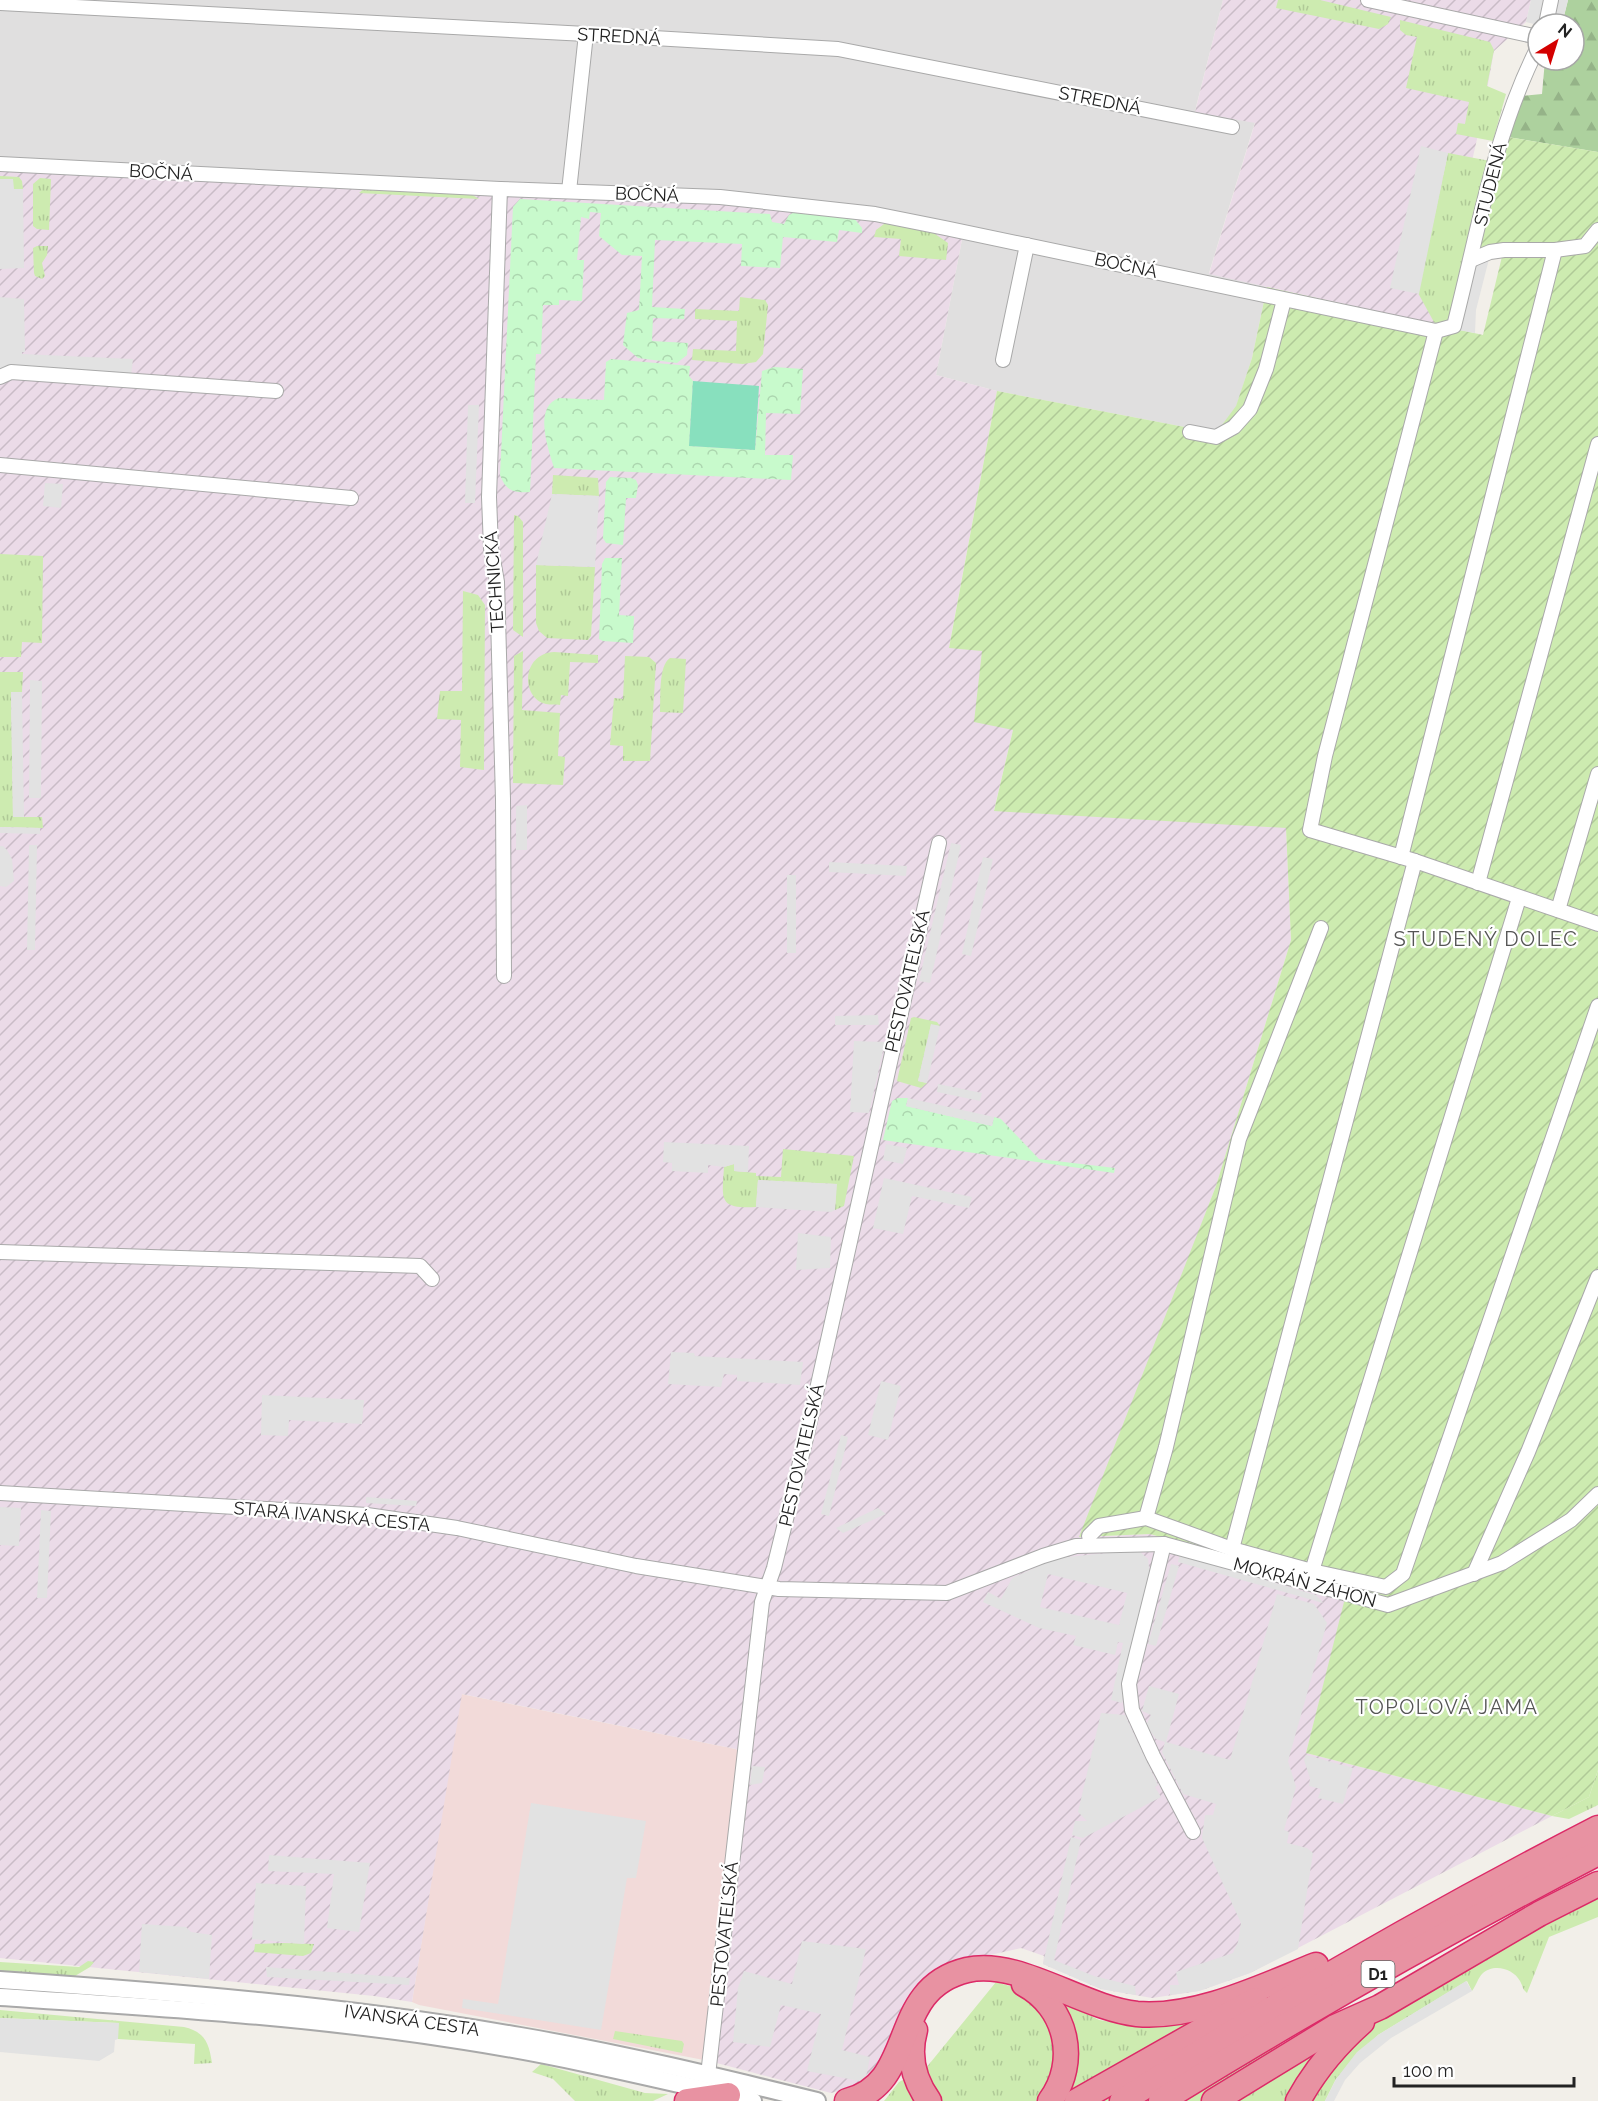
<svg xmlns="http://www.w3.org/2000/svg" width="1598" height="2101" font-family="Raleway,sans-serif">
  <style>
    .residential { fill: #e0dfdf }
    .commercial { fill: #f2dad9 }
    .industrial { fill: url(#industrial-furrows) }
    .grass { fill: url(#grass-tufts) }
    .forest { fill: url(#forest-firs) }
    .park { fill: url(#park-crowns) }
    .garden { fill: url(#garden-furrows) }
    .pitch { fill: #88e0be }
    .parking { fill: #e2e2e2; fill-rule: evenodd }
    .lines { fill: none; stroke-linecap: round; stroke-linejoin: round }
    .minor-casing { stroke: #a9a9a9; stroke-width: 16 }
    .tertiary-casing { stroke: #a9a9a9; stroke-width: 20 }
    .motorway-casing { stroke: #dc2a67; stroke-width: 27 }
    .minor { stroke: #fff; stroke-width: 14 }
    .tertiary { stroke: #fff; stroke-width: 16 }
    .motorway { stroke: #e892a2; stroke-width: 24 }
    .labels { text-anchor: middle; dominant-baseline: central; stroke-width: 4.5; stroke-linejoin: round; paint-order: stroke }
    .shield { fill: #fff; stroke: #646464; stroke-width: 1.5 }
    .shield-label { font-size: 16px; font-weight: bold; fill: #222 }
    .street-label { font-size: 18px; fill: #222; stroke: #fff }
    .neighbourhood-label { font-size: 20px; letter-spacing: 1.5px; fill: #555; stroke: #fff }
  </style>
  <defs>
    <pattern id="industrial-furrows" width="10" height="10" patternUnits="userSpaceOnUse" patternTransform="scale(1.5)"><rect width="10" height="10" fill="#ebdbe8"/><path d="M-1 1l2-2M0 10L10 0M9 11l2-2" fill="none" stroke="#c9bcc7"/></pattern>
    <pattern id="grass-tufts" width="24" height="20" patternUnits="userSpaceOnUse" patternTransform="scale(1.5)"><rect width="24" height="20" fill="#cdebb0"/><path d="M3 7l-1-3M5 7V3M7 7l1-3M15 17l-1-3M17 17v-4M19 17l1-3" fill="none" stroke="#b0c997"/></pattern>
    <pattern id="forest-firs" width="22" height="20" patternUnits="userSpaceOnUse" patternTransform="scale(1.5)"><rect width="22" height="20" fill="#add19e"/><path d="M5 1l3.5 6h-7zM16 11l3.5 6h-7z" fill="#95b388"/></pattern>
    <pattern id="park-crowns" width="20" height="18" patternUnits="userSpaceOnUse" patternTransform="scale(1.5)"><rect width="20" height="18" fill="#c8facc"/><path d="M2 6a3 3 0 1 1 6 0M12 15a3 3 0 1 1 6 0" fill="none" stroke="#acd6af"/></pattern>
    <pattern id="garden-furrows" width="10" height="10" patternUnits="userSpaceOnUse" patternTransform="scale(1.5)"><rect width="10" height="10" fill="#cdebb0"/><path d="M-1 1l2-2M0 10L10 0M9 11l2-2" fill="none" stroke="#b0c997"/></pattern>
  </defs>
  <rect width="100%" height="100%" fill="#f2efe9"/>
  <polygon class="residential" points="0,0 1223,0 1195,111 1255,122 1209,273 1267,287 1252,358 1236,407 1216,433 997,391 936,375 964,229 580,189 0,157"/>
  <polygon class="commercial" points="461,1694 736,1749 743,1756 709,2061 419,2005 412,2002"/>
  <g class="industrial">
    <polygon points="1223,0 1531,0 1526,22 1494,51 1482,117 1435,324 1209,274 1255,123 1195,112"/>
    <polygon points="0,157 580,189 839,207 964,229 936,375 997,391 949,647 982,650 1013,730 994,810 1286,827 1291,940 1216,1186 1083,1537 1150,1534 1348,1590 1306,1753 1552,1816 1250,1973 1199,1991 1152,1998 1101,1989 1043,1964 1044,1956 1021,1948 959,1962 866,2085 831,2093 709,2061 743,1756 736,1749 462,1694 412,2002 374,1996 0,1958"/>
  </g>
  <g class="grass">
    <polygon points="1278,0 1320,0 1391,17 1388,24 1379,29 1276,8"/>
    <polygon points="1400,20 1490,42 1494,50 1487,86 1506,94 1493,141 1456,134 1458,123 1465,124 1469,102 1406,88 1417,37 1406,35 1400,30"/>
    <polygon points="1448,153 1490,161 1451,322 1444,325 1435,324 1418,293"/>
    <polygon points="0,176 19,177 22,181 23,189 13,189 13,179 0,179"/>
    <polygon points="40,178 51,179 49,230 37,229 33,226 33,184"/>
    <polygon points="366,187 471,194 479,199 359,193"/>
    <polygon points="893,222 928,229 948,243 946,260 899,256 901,239 874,237 876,230 884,224"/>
    <polygon points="37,246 48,246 47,255 42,263 45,276 42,279 35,276 34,273 33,248"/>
    <polygon points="740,297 765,300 768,305 763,354 756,362 743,364 692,360 693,349 736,351 737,321 695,319 695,309 739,311"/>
    <polygon points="553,475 598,478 599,496 552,494"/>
    <polygon points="514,515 518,516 523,522 523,637 513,630"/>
    <polygon points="0,554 43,556 42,643 22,642 21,657 0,657"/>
    <polygon points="536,565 595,567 591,636 588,640 547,638 539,631 536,623"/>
    <polygon points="463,591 478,595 485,605 484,770 460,767 461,720 437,719 440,691 462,691"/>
    <polygon points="523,651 522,710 560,713 558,756 565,757 563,785 513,783 514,656"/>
    <path d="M554 652 598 655V663L570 662 568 696 561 695 560 705C556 704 551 705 546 704 521 698 521 654 554 652Z"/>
    <polygon points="625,656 649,657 656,663 650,761 623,761 623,746 610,745 614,698 623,699"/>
    <path d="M670 658 686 659 683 713 660 712C661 698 658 666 670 658Z"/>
    <polygon points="0,672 23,672 22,692 11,692 13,817 42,817 43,828 0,827"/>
    <polygon points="914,1017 937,1022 940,1026 931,1025 918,1081 927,1083 921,1088 897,1081 911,1018"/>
    <path d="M783 1149 854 1156 844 1206 835 1210 836 1184 758 1180 756 1207C718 1209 722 1200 724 1167L734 1164V1171L756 1173V1176L781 1177Z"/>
    <polygon points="1598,1770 1598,1805 1569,1819 1552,1816 1589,1797"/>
    <path d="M1598 1898V1917L1549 1937 1527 1993C1522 1989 1523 1986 1520 1981 1513 1968 1493 1963 1482 1974 1478 1978 1476 1986 1472 1991L1467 1981 1378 2035 1336 2079 1325 2101H884L899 2082 926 2068 996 1982 1063 2002 1099 2020 1137 2026 1198 2018 1329 2062 1368 2028 1513 1940Z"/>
    <polygon points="283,1943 314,1944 311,1953 303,1956 254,1952 255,1944"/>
    <polygon points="88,1961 94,1962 90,1967 70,1979 0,1973 0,1962 79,1967"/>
    <path d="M0 2010 184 2027C205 2032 209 2043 212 2063L194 2064 195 2044 118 2039V2023L0 2018Z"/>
    <polygon points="615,2031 682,2041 684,2044 682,2053 613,2039"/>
    <polygon points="541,2064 645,2093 668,2094 653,2101 575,2101 553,2079 532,2072"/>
  </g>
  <polygon class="forest" points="1568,0 1598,0 1598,152 1508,137 1522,96 1542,94 1545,60 1574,60 1574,24 1562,24"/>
  <g class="park">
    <path d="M520 199 770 214 772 222 784 224 789 215 797 211 854 218 862 228V233L839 230 837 242 783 237 780 268 741 266 742 244 655 240 652 307 685 309 684 319 653 318 652 341 688 343 687 355 677 363 638 358 623 345 627 313 639 310 642 256 622 255 599 236 601 213 590 212 589 219 581 217 577 260H584L582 301 559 300V305H543L541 354H536L530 492C514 493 506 491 500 475L513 207Z"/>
    <path d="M611 359 690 366 689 376 693 381 689 446 755 450 762 371 774 367 803 369 800 414 766 413 765 455H793L791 480 554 468C548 448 533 407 559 398L604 400 606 362Z"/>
    <polygon points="610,477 631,478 636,480 638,485 636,498 626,498 623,545 606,543 603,538 606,482"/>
    <polygon points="605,558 622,558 619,615 634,616 633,643 603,641 599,639 602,564"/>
    <polygon points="898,1098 908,1098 906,1106 992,1126 994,1117 1001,1119 1039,1159 1115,1168 1114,1173 883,1140 892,1101"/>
  </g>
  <polygon class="garden" points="1508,137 1598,152 1598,1770 1589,1797 1552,1816 1306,1753 1347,1590 1150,1534 1079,1537 1216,1186 1291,940 1286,828 994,811 1013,730 974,722 982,651 949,648 997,391 1216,433 1236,406 1252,358 1267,287 1483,335 1505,244 1478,249"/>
  <polygon class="pitch" points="693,381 759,386 755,450 689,446"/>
  <g class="parking">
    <polygon points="1531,0 1543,0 1538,25 1526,22"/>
    <polygon points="1558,0 1568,0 1562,24 1552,24"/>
    <polygon points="1421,146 1448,153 1419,294 1390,288"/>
    <polygon points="0,179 13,179 14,189 23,189 24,268 0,269"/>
    <polygon points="1489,259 1476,310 1475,333 1458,330 1475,262"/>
    <polygon points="0,297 24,299 25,352 22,352 22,354 133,359 131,376 13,366 0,370"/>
    <polygon points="468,405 479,405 475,503 465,503"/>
    <polygon points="45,483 63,484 61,508 43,506"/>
    <polygon points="552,494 599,496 595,567 536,565"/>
    <polygon points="30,680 42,681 41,798 29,798"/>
    <polygon points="11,692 22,692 24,817 13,817"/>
    <polygon points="527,805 527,850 516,850 516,806"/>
    <polygon points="0,827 40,828 40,834 0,833"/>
    <polygon points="951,843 961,845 930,983 919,981"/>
    <polygon points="29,845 37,845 35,950 27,950"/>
    <polygon points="0,846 3,846 7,850 12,859 14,881 6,887 0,886"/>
    <polygon points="983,857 993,859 971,956 962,954"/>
    <polygon points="829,862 907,866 906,876 829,872"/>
    <rect x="787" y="875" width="9" height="78"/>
    <polygon points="878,1015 879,1025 835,1025 835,1016"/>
    <polygon points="931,1024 940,1026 927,1083 918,1081"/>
    <polygon points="854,1041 885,1042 869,1113 850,1112"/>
    <polygon points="938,1084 982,1093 980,1101 937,1092"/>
    <polygon points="908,1098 994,1117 992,1126 906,1106"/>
    <polygon points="664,1142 749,1146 748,1172 734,1171 734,1164 724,1167 708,1165 708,1173 672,1171 672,1163 663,1162"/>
    <polygon points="886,1144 907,1148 903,1164 883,1160"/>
    <polygon points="884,1178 972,1197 969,1208 912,1196 903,1234 873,1228"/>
    <polygon points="758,1180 837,1184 835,1210 831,1212 756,1207"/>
    <polygon points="798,1233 831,1237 830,1268 796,1270"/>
    <polygon points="671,1352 694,1353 695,1356 803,1362 800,1385 737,1381 737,1375 724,1374 721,1387 668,1384"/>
    <polygon points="881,1381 901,1386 888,1440 868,1435"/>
    <polygon points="262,1395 364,1400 362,1424 289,1420 288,1436 261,1435"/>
    <polygon points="841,1435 848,1437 829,1516 821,1514"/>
    <polygon points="366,1497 417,1501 416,1506 366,1503"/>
    <polygon points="0,1507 21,1508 19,1546 0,1545"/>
    <polygon points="878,1508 886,1514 843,1533 836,1528"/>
    <polygon points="41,1510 51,1511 47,1598 37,1598"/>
    <path d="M1138 1550 1148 1559 1150 1575 1122 1703 1111 1700 1123 1643 1118 1642 1115 1655 1073 1645 1076 1636 1039 1628 983 1602 988 1592 1001 1599 1012 1578 1057 1558ZM1048 1574 1127 1593 1119 1625 1040 1607Z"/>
    <polygon points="1180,1555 1316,1595 1323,1603 1178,1562"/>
    <polygon points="1171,1564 1179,1566 1156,1646 1148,1644"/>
    <polygon points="1277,1594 1314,1604 1327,1623 1288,1761 1296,1787 1284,1830 1289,1832 1287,1843 1307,1848 1313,1853 1298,1949 1250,1973 1199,1991 1170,1995 1170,1985 1179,1985 1176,1972 1233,1953 1238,1942 1241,1923 1202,1838 1205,1815 1213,1815 1216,1804 1183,1794 1162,1752 1165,1742 1156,1739 1146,1725 1151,1715 1142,1711 1149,1686 1179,1694 1166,1742 1230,1760"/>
    <polygon points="1101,1713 1125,1715 1158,1785 1155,1787 1161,1797 1083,1838 1072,1835 1075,1821 1087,1821 1078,1812"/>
    <polygon points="1306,1755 1353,1768 1343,1804 1318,1798 1321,1789 1309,1786 1310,1778 1304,1760"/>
    <polygon points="752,1766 765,1767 762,1783 750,1785"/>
    <polygon points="531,1803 646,1821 636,1878 627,1878 601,2030 462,2008 463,1999 498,2004"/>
    <polygon points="1071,1837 1081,1840 1054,1960 1094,1976 1135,1986 1136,1995 1101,1989 1043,1964"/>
    <polygon points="269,1855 370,1863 359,1932 327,1928 334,1874 268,1871"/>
    <polygon points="256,1883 306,1886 304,1944 252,1939"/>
    <polygon points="142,1924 186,1927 191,1932 212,1935 209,1979 139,1972"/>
    <polygon points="802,1941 866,1949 842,2050 870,2057 865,2082 807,2071 821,2014 781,2005 770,2047 733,2042 738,1988 744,1971 792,1984"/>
    <polygon points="266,1967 410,1978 409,1985 267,1977"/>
    <polygon points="1466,1981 1472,1991 1391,2038 1360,2063 1345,2080 1334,2101 1325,2101 1336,2079 1357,2052 1378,2035"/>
    <polygon points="0,2018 119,2023 118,2039 115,2040 114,2052 99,2061 0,2052"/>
  </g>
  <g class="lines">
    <defs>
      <g id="minor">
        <polyline points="1368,0 1538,37"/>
        <polyline points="0,3 586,34 838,49 1232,127"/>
        <polyline points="1546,24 1551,0"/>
        <path d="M0 164 500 189 720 197 875 214 945 228 1436 331 1454 326C1478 232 1494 134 1538 47"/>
        <polyline points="500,189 489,497 491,548 497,582 503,799 504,976"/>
        <polyline points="569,191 586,34"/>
        <polyline points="1471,260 1490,252 1504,250 1555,250 1585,246 1598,230"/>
        <polyline points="1436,331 1325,756 1310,830 1415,861 1598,924"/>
        <polyline points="1003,360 1027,245"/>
        <polyline points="0,377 11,372 276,391"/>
        <polyline points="1190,432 1216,437 1234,427 1250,409 1266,369 1284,300"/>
        <polyline points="0,465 351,498"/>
        <polyline points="1401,857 1555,250"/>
        <polyline points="1478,883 1598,444"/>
        <polyline points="1558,910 1598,774"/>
        <polyline points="0,1252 420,1266 432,1279"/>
        <polyline points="0,1493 367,1515 457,1528 636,1566 779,1589 947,1593 1043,1556 1076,1546 1164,1544 1388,1605 1502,1563 1571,1520 1598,1494"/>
        <polyline points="1146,1518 1166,1447 1239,1139 1321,928"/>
        <polyline points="1089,1536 1099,1526 1146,1518 1232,1549 1312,1571 1386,1587 1403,1574 1598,1006"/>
        <polyline points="1164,1544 1129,1684 1132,1710 1153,1756 1193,1832"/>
        <polyline points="1232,1549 1415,861"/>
        <polyline points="1312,1571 1519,898"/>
        <polyline points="1474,1574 1528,1452 1598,1277"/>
        <polyline points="708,2075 762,1602 774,1568 807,1434 939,843"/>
      </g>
      <g id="tertiary">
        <path d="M0 1980C174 1992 348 2006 520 2036 620 2053 719 2077 817 2101"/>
        <path d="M0 1997C151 2007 302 2016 452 2039 553 2054 653 2078 753 2101"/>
      </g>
      <g id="motorway">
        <path d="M1024 1984C1067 2007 1079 2062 1050 2101"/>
        <path d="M915 2030C908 2055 913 2079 929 2101"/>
        <polyline points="687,2101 728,2095"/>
        <path d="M847 2101C919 2083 887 1989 967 1970 1018 1958 1082 2008 1137 2014 1196 2019 1263 1986 1316 1965"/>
        <polyline points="1077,2101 1255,2000"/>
        <path d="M1122 2101C1276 2003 1435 1912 1598 1828"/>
        <path d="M1161 2101C1303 2013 1450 1930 1598 1853"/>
        <polyline points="1214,2101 1335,2027 1380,2007 1539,1914 1598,1884"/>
        <path d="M1298 2101C1315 2070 1336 2045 1362 2022"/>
      </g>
    </defs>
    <use href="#minor" class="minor-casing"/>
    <use href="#tertiary" class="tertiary-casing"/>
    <use href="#motorway" class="motorway-casing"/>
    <use href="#minor" class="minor"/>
    <use href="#tertiary" class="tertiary"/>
    <use href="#motorway" class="motorway"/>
  </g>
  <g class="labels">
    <rect class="shield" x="1361.5" y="1961" width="33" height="26" rx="4.5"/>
    <g class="shield-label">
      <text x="1378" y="1974">D1</text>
    </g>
    <g class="street-label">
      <text transform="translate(619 36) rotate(3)">STREDNÁ</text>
      <text transform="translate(1100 100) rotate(11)">STREDNÁ</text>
      <text transform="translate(161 172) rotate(3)">BOČNÁ</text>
      <text transform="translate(1490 184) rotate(-76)">STUDENÁ</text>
      <text transform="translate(647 194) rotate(2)">BOČNÁ</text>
      <text transform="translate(1126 265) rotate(12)">BOČNÁ</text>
      <text transform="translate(494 582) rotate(-94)">TECHNICKÁ</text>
      <text transform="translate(907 981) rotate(-77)">PESTOVATEĽSKÁ</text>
      <text transform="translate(801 1455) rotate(-77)">PESTOVATEĽSKÁ</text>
      <text transform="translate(332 1516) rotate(5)">STARÁ IVANSKÁ CESTA</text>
      <text transform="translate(1305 1582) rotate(15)">MOKRÁŇ ZÁHON</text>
      <text transform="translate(724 1934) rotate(-84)">PESTOVATEĽSKÁ</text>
      <text transform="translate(412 2020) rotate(8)">IVANSKÁ CESTA</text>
    </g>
    <g class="neighbourhood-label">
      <text x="1486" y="939">STUDENÝ DOLEC</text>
      <text x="1447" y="1707">TOPOĽOVÁ JAMA</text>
    </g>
  </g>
  <g transform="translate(1556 42) rotate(38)"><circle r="28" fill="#ffffff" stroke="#a7a7a7" stroke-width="1.5"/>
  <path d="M0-4.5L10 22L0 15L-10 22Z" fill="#d40000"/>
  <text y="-9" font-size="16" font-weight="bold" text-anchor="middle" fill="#222222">N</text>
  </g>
  <path d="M1394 2077v9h180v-9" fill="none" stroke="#222222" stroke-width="3"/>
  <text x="1403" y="2077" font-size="18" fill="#222222" stroke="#ffffff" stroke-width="4.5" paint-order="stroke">100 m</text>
</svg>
